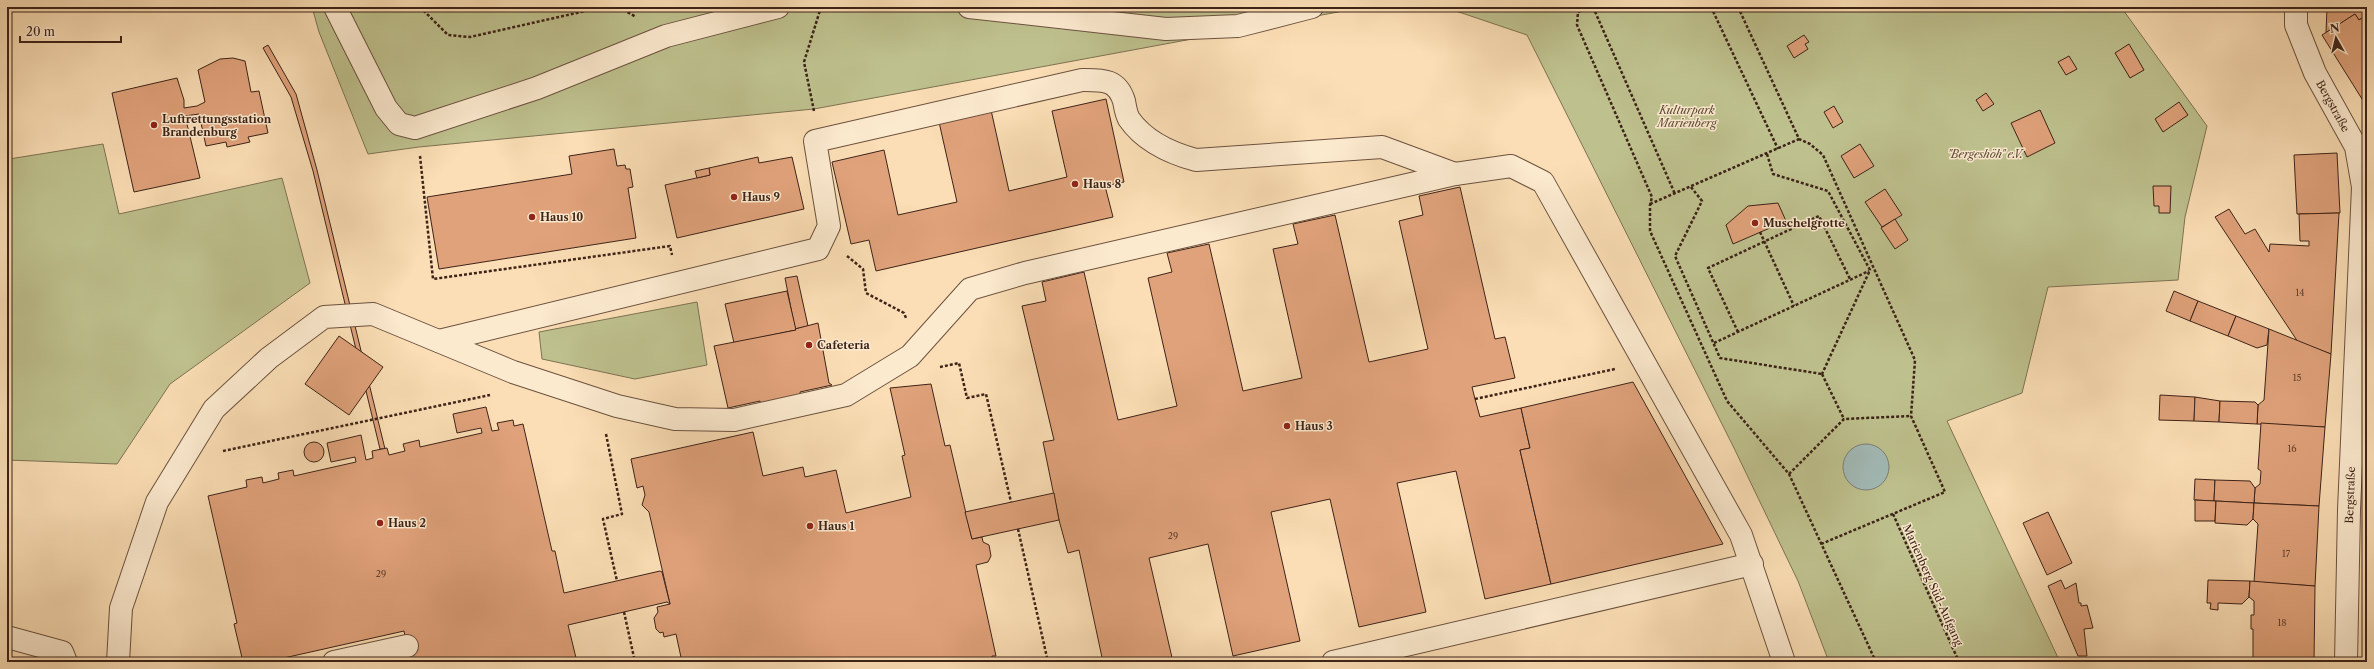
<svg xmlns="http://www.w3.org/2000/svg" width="2374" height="669" font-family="'Libre Caslon Text',serif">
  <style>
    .green { fill: #bec18e; stroke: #7e7253 }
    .water { fill: #a2bab7; stroke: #7a7e77 }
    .building { fill: #e0a27b; stroke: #3d2318 }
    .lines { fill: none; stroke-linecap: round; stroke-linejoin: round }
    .minor-casing { stroke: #6c523f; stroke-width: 24 }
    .path { stroke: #3d2318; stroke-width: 2.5; stroke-dasharray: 3 2; stroke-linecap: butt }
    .minor { stroke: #fceacf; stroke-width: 22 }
    .poi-dot { fill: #8f2418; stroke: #fceacf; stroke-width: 1.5 }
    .labels { text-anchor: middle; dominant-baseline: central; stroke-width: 3; stroke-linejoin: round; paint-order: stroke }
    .number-label { font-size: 9px; fill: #664331 }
    .street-label { font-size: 11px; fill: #3d2318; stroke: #fceacf }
    .park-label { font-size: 11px; font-style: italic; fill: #5d4a36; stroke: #fceacf }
    .poi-label { font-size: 11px; font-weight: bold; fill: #3d2318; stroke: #fceacf; text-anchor: start }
  </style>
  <rect width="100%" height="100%" fill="#fbdeb5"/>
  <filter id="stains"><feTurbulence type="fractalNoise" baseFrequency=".005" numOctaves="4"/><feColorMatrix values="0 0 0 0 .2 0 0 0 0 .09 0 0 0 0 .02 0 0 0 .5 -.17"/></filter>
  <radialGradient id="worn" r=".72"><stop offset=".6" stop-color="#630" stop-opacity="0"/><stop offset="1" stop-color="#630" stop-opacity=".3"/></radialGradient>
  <g class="green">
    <polygon points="312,7 1365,7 814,109 419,147 368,154 319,32"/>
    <polygon points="1444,7 2121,7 2207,126 2185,217 2178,280 2048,287 2022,393 1947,421 2060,662 1829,662 1798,581 1734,448 1527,35"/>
    <polygon points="103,144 119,214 282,178 310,283 170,384 117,464 7,460 7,156 9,159"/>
    <polygon points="697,302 707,365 635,379 542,359 539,332"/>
  </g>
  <circle class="water" cx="1866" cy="467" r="23"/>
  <g class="building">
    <polygon points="2327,7 2364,7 2367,15 2359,20 2355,14 2326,33"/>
    <polygon points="2355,14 2359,20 2367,15 2367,107 2322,35"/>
    <polygon points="1804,35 1809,42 1805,44 1808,49 1794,58 1787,46"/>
    <polygon points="2129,44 2144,70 2130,78 2115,53"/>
    <polygon points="268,45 296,94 317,170 385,449 380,449 313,171 291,97 263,48"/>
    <polygon points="2069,56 2077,69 2066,75 2058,62"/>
    <polygon points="233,58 245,61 251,92 259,91 268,133 248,137 250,142 227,147 226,142 206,146 199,114 185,116 188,117 186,120 200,178 134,192 112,93 177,78 184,100 184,108 197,106 205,102 198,70 220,59"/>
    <polygon points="1986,93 1994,104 1983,111 1976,100"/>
    <polygon points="1106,99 1124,182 1105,186 1113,217 876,271 869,240 851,244 832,162 884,150 898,215 957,202 939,122 991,110 1009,191 1067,177 1052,111"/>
    <polygon points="2179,102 2188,115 2163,132 2155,119"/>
    <polygon points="1834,106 1843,122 1833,128 1824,112"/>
    <polygon points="2040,110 2055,143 2027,157 2011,123"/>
    <polygon points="1860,144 1874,166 1854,178 1841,156"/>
    <polygon points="614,149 617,166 625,165 626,169 630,169 633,187 628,188 636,238 439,269 427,197 572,174 569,156"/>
    <polygon points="2337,153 2340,213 2297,214 2294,155"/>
    <polygon points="758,157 759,163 792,157 804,209 677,238 665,185 710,175 709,168"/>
    <polygon points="709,168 710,175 697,178 695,171"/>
    <polygon points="2153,186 2171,186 2170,213 2159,213 2159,206 2154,206"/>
    <polygon points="1460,187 1495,339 1505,337 1515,378 1472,387 1475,399 1480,417 1521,408 1530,448 1520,450 1551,584 1485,599 1456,471 1397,483 1426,612 1359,627 1330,499 1271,512 1300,641 1233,656 1208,544 1149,558 1173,662 1103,662 1079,550 1068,553 1059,520 1043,442 1054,440 1022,306 1046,301 1042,282 1084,272 1118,420 1177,406 1148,278 1172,272 1167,253 1209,244 1243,391 1302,378 1273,249 1298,244 1293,224 1335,215 1369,362 1428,349 1399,221 1423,215 1419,196"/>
    <polygon points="1885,189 1902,215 1882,227 1865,202"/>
    <polygon points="1778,203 1786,221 1733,244 1726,225 1748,206"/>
    <polygon points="2229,209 2245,234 2255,229 2269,252 2270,244 2309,246 2309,241 2300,241 2299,214 2339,213 2331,354 2298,342 2215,217"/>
    <polygon points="1895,219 1908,240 1895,249 1881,228"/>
    <polygon points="797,276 808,326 795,329 785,278"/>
    <polygon points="787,291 796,330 734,343 725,304"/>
    <polygon points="2174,291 2198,301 2190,321 2166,311"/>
    <polygon points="2198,301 2236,316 2228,336 2190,321"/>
    <polygon points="2236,316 2269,329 2267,345 2257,348 2228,336"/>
    <polygon points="818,323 829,383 832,385 800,392 801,398 761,407 760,401 728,408 714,346 796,330 795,329"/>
    <polygon points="2269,329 2331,354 2325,427 2257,424 2258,405 2264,400"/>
    <polygon points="339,336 383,367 349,415 305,384"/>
    <polygon points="1633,382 1723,544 1551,584 1520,450 1530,448 1521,408"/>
    <polygon points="931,384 945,446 950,445 972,539 982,537 983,542 989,545 991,556 988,562 976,565 996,656 992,656 993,662 682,662 676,634 664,637 663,632 660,633 656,629 654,618 658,612 657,607 670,604 649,512 642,505 645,495 643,486 637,488 631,459 753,432 763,476 803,467 805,477 836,470 846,513 911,497 902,456 905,455 890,388"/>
    <polygon points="2160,395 2195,397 2194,421 2159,420"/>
    <polygon points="2195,397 2220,401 2219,422 2194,421"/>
    <polygon points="2220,401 2255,402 2258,405 2257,424 2219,422"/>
    <polygon points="486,407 492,431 499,430 497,423 513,420 514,426 523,424 552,551 555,551 564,593 660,571 662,572 670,604 667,602 568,625 577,662 401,662 410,660 404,631 266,662 243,662 234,624 237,623 208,496 247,487 246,480 262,477 263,483 279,479 278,473 293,470 294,476 356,462 355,457 331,462 327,443 361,435 366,460 373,458 372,451 387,448 389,455 405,451 403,444 419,440 420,447 482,433 481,428 457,433 453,414"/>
    <polygon points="2261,423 2325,427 2319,506 2254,503 2255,488 2260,484 2261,471 2258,469"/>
    <circle cx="314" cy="452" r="10"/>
    <polygon points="2195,479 2215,480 2214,501 2194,500"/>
    <polygon points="2215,480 2250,481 2255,488 2254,503 2214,501"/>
    <polygon points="1054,493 1059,520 972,539 965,512"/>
    <polygon points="2195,500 2216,501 2215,521 2195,521"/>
    <polygon points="2216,501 2254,503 2253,519 2247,525 2215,523"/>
    <polygon points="2254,503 2319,506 2315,586 2254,582 2258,524 2253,519"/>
    <polygon points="2048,512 2072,563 2047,575 2023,523"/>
    <polygon points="2061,580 2065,589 2076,583 2079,603 2081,603 2081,606 2087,605 2093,628 2084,629 2087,656 2078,656 2048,586"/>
    <polygon points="2208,580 2250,581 2249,597 2242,604 2218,603 2218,610 2210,609 2211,603 2207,603"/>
    <polygon points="2250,581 2315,586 2314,662 2253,662 2253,629 2251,629 2251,615 2254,615 2254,601 2249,597"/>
  </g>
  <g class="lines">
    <defs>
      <g id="minor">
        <polyline points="335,7 386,108 399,124 415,128 537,88 666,36 778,7"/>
        <polyline points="969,7 1166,29 1238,26 1312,7"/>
        <polyline points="2296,7 2296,25 2315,73 2356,147 2363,187 2349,510 2346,662"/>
        <path d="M439 341 818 249 829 226 815 141 1082 80C1103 80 1117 79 1124 101 1125 106 1126 114 1129 119 1145 142 1170 153 1196 160L1382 147 1455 174"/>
        <polyline points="7,637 62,652 66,662"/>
        <polyline points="118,662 121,608 157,502 214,409 269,358 324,317 373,314 513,372 617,406 675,419 734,420 846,395 910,356 970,289 1025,273 1455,174 1511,166 1543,182 1741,535 1784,662"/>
        <polyline points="334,662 407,646"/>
        <polyline points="1333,662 1752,564"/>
      </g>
    </defs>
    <use href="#minor" class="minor-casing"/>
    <g class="path">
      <polyline points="420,7 448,35 470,37 603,7"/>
      <polyline points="619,7 636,17"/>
      <polyline points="1570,7 1578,12"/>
      <polyline points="1590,7 1578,12 1577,25 1652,197 1650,205 1650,231 1727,401 1789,474 1876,662"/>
      <polyline points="1593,7 1675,194"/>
      <polyline points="1711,7 1778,149"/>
      <polyline points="1738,7 1799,139 1810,144 1823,155 1915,360 1911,416 1945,492 1821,544"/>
      <polyline points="814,111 804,62 821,7"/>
      <polyline points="1767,154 1773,174 1828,191 1870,270 1822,374"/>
      <polyline points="420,156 433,279 670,246 672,255"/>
      <polyline points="1691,187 1702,201 1675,256 1720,358 1822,374"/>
      <polyline points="1650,204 1799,139"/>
      <polyline points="1760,232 1794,306"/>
      <polyline points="847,256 863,269 866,293 904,313 906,318"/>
      <polyline points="1738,332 1708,268 1819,216 1850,279"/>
      <polyline points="1714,343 1869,271"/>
      <polyline points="940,367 959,363 967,398 986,394 1011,502"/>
      <polyline points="1822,374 1844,419"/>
      <polyline points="1475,399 1615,369"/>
      <polyline points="606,434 622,514 603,519 617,581"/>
      <polyline points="223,451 490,395"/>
      <polyline points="1789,474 1844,419 1911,416"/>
      <polyline points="1893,514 1959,662"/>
      <polyline points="1018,529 1048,662"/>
      <polyline points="624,612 635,662"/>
    </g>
    <use href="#minor" class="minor"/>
  </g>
  <g class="poi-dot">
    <circle cx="154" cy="125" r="4"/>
    <circle cx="1075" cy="184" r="4"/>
    <circle cx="734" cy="197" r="4"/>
    <circle cx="532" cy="217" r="4"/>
    <circle cx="1755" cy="223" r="4"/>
    <circle cx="809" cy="345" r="4"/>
    <circle cx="1287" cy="426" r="4"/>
    <circle cx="380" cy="523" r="4"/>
    <circle cx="810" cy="526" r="4"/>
  </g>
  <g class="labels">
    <g class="number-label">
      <text x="2300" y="292">14</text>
      <text x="2297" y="377">15</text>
      <text x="2292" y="448">16</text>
      <text x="1173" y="535">29</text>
      <text x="2286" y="553">17</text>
      <text x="381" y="573">29</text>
      <text x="2282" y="622">18</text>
    </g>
    <g class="street-label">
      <text transform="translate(2333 106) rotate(61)">Bergstraße</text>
      <text transform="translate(2350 495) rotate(-88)">Bergstraße</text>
      <text transform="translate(1933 585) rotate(66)">Marienberg Süd-Aufgang</text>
    </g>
    <g class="park-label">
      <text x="1687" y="110">Kulturpark<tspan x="1687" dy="13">Marienberg</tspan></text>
      <text x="1985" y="154">"Bergeshöh" e.V.</text>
    </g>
    <g class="poi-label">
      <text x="162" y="119">Luftrettungsstation<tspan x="162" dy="13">Brandenburg</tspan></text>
      <text x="1083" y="184">Haus 8</text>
      <text x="742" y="197">Haus 9</text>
      <text x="540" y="217">Haus 10</text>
      <text x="1763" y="223">Muschelgrotte</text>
      <text x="817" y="345">Cafeteria</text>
      <text x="1295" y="426">Haus 3</text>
      <text x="388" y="523">Haus 2</text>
      <text x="818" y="526">Haus 1</text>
    </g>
  </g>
  <rect width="2374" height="669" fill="none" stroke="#fbdeb5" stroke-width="24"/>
  <rect x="8" y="8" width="2358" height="653" fill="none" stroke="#3d2318" stroke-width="2"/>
  <rect x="12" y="12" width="2350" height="645" fill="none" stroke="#3d2318"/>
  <g transform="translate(2336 38) rotate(352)" stroke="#fceacf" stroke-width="3" paint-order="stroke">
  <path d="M0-3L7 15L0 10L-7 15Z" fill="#3d2318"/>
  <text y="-6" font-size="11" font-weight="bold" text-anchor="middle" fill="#3d2318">N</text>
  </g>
  <path d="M20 36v6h101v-6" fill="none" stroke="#3d2318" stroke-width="2"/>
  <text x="26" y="36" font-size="12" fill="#3d2318" stroke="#fceacf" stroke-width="3" paint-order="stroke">20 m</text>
  <rect width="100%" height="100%" filter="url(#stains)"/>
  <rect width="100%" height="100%" fill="url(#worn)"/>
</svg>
